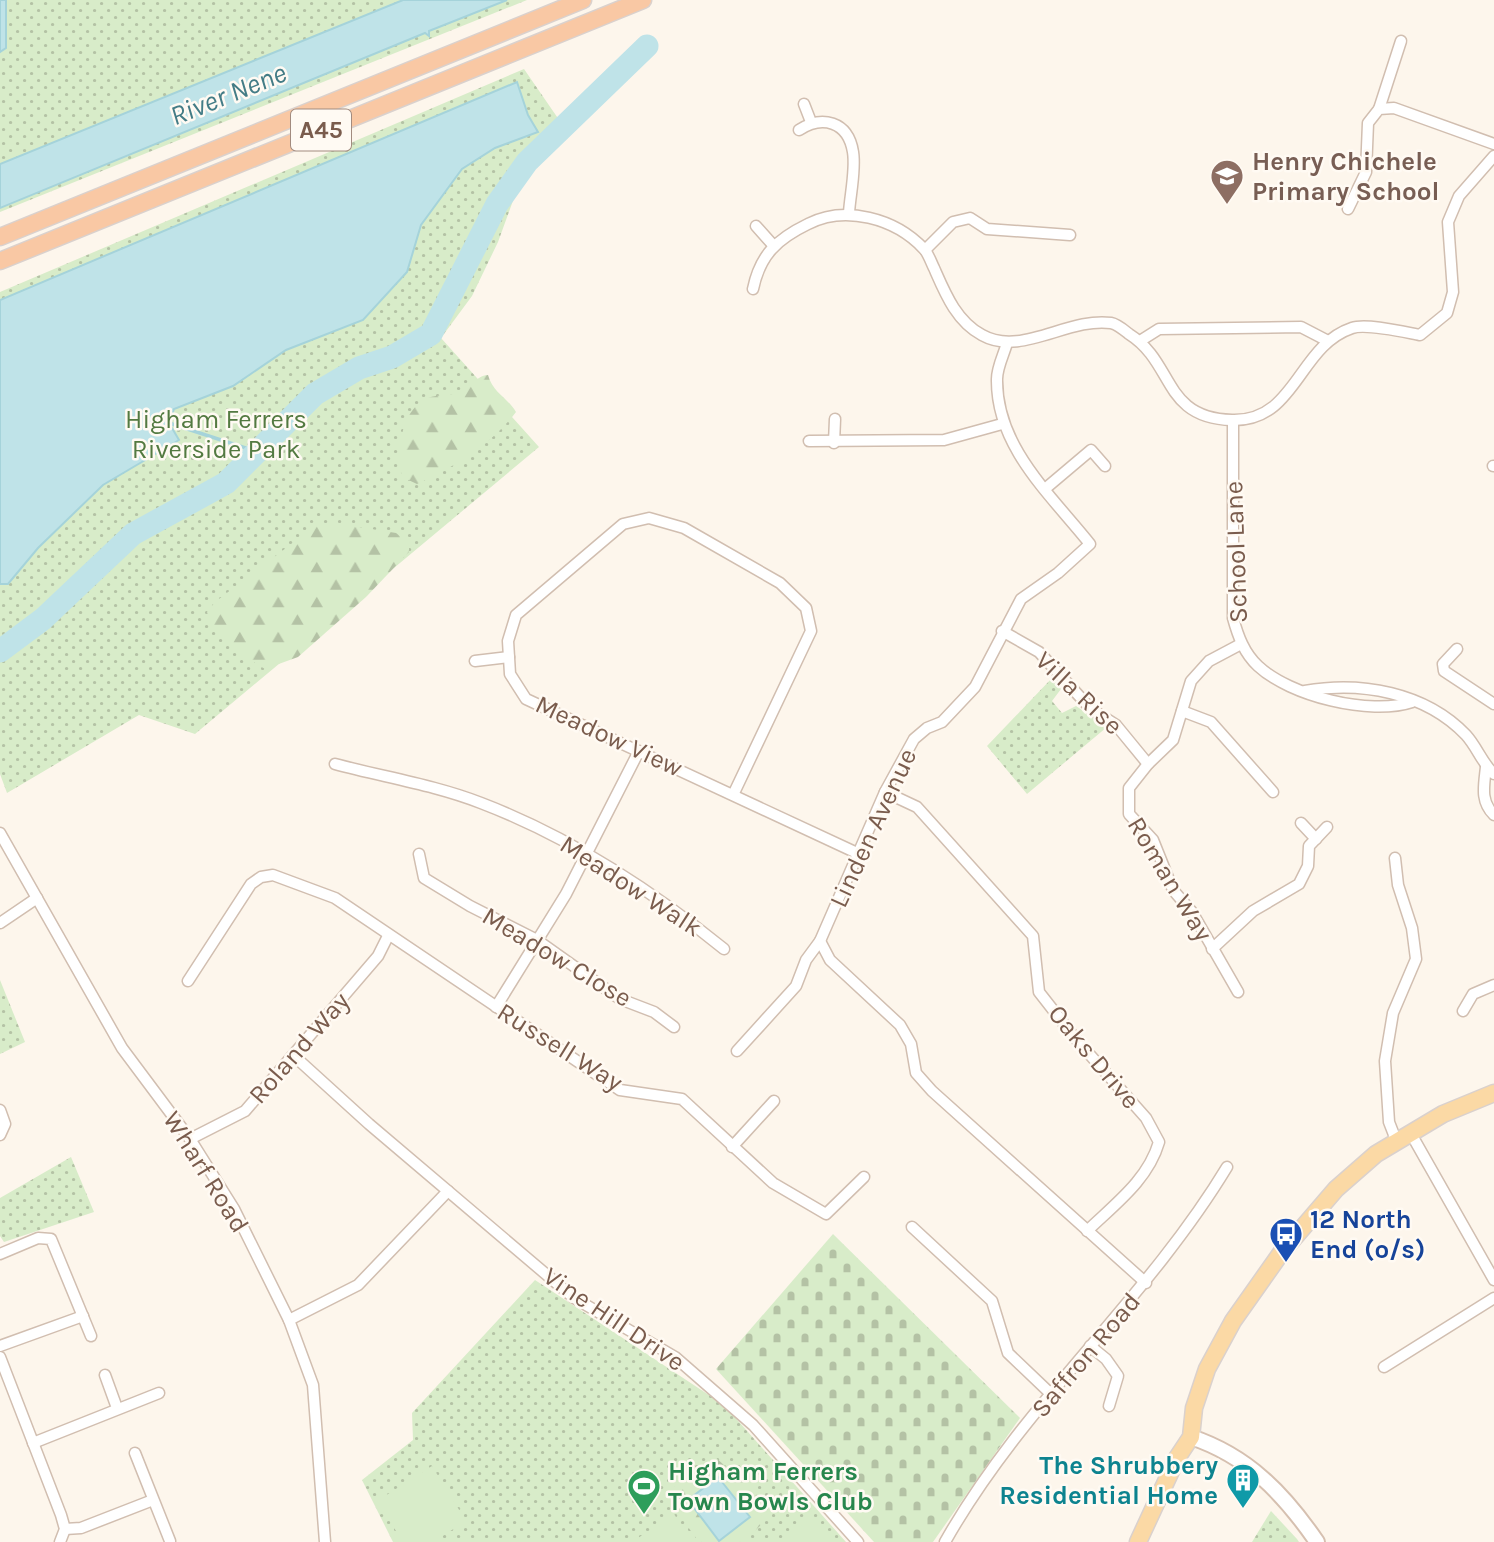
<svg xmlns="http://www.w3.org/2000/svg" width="1494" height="1542" font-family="Karla,sans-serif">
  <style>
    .grass { fill: url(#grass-dots) }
    .forest { fill: url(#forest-firs) }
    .cemetery { fill: url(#cemetery-stones) }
    .pitch { fill: #d8ecc9 }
    .water { fill: #bfe3e8; stroke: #a5d3da; stroke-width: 2 }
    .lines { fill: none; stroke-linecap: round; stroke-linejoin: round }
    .stream { stroke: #a5d3da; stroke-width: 3.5 }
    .river { stroke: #bfe3e8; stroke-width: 23 }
    .minor-casing { stroke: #d1beb0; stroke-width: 13 }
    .secondary-casing { stroke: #d6c0b0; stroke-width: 18 }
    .primary-casing { stroke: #dad1cd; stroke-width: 19 }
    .trunk-casing { stroke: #dad1cd; stroke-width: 19 }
    .minor { stroke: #fff; stroke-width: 10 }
    .secondary { stroke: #fff; stroke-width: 14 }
    .primary { stroke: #fbd9a5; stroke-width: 16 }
    .trunk { stroke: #f9c8a4; stroke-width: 16 }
    .labels { text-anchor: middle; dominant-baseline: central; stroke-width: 5; stroke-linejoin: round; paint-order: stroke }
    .shield { fill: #fffaf3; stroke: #a28b7f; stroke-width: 2 }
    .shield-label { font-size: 24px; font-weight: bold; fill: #7a5c4d }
    .education-label { font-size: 26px; font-weight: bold; fill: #785e54; stroke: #fffaf3; text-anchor: start }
    .park-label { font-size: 26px; fill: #537a41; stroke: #fffaf3 }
    .street-label { font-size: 26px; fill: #7a5c4d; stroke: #fffaf3 }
    .transit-label { font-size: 26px; font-weight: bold; fill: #164399; stroke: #fffaf3; text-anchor: start }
    .culture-label { font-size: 26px; font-weight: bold; fill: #0d838f; stroke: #fffaf3; text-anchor: end }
    .leisure-label { font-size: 26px; font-weight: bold; fill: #27864d; stroke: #fffaf3; text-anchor: start }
    .water-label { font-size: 28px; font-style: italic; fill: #437c86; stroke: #fffaf3 }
  </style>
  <defs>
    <pattern id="grass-dots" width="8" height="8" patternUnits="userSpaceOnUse" patternTransform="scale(1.75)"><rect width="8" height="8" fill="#d8ecc9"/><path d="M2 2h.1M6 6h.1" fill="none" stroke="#b4c2a5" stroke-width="1.8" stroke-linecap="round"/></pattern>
    <pattern id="forest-firs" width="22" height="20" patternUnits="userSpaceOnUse" patternTransform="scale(1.75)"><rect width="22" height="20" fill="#d8ecc9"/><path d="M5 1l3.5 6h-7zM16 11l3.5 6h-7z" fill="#b4c2a5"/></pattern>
    <pattern id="cemetery-stones" width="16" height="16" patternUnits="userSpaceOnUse" patternTransform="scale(1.75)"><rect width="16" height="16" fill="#d8ecc9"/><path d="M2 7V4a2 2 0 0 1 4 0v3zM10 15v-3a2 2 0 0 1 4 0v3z" fill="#b4c2a5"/></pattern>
  </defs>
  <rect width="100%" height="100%" fill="#fdf6ec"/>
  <g class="grass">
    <polygon points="0,0 527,0 0,212"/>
    <polygon points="524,69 564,127 527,162 498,242 472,296 441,338 539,447 195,734 139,715 7,793 0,774 0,292"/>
    <polygon points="1053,677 1061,689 1052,701 1062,713 1076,706 1107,727 1027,794 987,746"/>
    <polygon points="0,980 25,1042 0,1054"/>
    <polygon points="71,1157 94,1212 4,1242 0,1236 0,1198"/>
    <polygon points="535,1280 724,1405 846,1542 393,1542 362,1480 413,1440 412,1413"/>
    <polygon points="1271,1511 1297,1539 1299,1542 1252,1542"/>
  </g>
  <g class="forest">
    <path d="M488 375C493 393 507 397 516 412 493 443 453 468 417 484L402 477C396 451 401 409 428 398 438 394 451 396 461 392 472 387 475 376 488 375Z"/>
    <path d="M334 523 396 533 409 543V552L366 597 298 657 265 669C242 655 216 638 207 612L215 602 315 526Z"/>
    <polygon points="714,1456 759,1497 763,1523 743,1542 699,1542 664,1494"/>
  </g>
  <polygon class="cemetery" points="833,1234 1020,1418 933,1542 874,1542 716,1369"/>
  <g class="pitch">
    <polygon points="432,1466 466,1521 433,1542 403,1542 377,1501"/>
    <polygon points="674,1514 692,1542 632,1542"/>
    <polygon points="812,1517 832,1542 781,1542"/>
  </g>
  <g class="water">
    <polygon points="0,0 6,0 6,48 0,52"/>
    <polygon points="403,0 507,0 429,31 429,36 425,33 0,208 0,164"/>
    <polygon points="517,82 528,115 538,132 495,148 462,169 421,225 407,272 363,320 286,350 233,386 174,409 169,423 179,440 103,485 38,548 8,584 0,584 0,300"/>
    <polygon points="718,1477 750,1517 719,1541 688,1500"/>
  </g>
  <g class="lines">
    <polyline class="stream" points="169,423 258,452"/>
    <polyline class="river" points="0,651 43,619 133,534 226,483 315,394 359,368 392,357 431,334 497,204 527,162 647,46"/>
    <defs>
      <g id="minor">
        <polyline points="804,104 811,122"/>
        <polyline points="1379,109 1401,41"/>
        <path d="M799 130C822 115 848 121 853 152 856 170 850 195 849 213"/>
        <polyline points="1348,209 1366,172 1368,123 1379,109 1394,108 1494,144"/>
        <polyline points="756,226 773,245"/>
        <polyline points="925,250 953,222 970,218 987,229 1070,235"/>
        <path d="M753 289C760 255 777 239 808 224 845 205 895 218 924 249 928 253 931 262 934 268 945 293 956 321 982 335 1021 357 1068 317 1111 323 1117 324 1124 330 1129 334 1175 363 1162 418 1232 420 1296 422 1298 346 1352 328 1366 323 1404 332 1420 335L1447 313 1453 292 1448 222 1459 196 1494 156"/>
        <polyline points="1140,341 1159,329 1301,327 1328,341"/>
        <path d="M1233 421V618C1238 636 1244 653 1258 666 1290 696 1370 716 1412 702"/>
        <polyline points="809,441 944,440 1002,424"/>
        <polyline points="834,443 835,419"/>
        <polyline points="1493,466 1494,466"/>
        <polyline points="1046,488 1091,450 1105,466"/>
        <polyline points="1002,631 1039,652 1091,709 1116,725 1148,764"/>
        <polyline points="1457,649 1443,664 1444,671 1494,704"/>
        <polyline points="475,661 509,657"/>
        <path d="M1305 691C1360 681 1425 692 1466 735 1477 747 1482 763 1494 774"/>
        <polyline points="1182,711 1211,722 1273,792"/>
        <path d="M335 764C383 777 435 785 481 803 570 837 650 889 724 949"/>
        <path d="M1486 767C1484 786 1480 801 1494 815"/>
        <path d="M885 792 917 807 1033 936 1039 992 1075 1038 1146 1118 1159 1142C1148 1180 1115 1204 1087 1231"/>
        <polyline points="733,795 811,631 806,608 780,583 684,528 649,518 623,524 516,615 508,641 510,674 526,699 857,853"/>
        <polyline points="1301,823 1316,839"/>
        <polyline points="0,833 122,1048 190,1139 234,1209 289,1320 313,1385 325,1542"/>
        <polyline points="419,854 424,878 470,906 537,940 620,999 654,1012 674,1027"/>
        <polyline points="1395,858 1398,885 1412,928 1416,959 1393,1013 1385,1061 1389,1122 1396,1140"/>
        <polyline points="0,923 37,898"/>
        <polyline points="820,941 830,960 900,1025 911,1044 916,1073 932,1091 1146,1283"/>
        <polyline points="1212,949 1253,911 1299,884 1308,866 1309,846 1327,827"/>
        <polyline points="188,981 251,884 261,877 273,875 335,898 620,1090 682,1099 773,1183 826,1214 864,1177"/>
        <polyline points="1238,992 1192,912 1173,890 1153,840 1129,814 1129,788 1148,764 1173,740 1191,681 1209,661 1241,644"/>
        <polyline points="496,1007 566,894 639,751"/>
        <polyline points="1463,1011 1473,994 1494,985"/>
        <path d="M737 1051 796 986 806 960 820 941 885 792 914 739 927 728 942 722 975 687 1021 599 1058 573 1090 544C1051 495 996 447 997 379 997 367 1004 354 1007 343"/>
        <polyline points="293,1055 369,1124 574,1298 675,1357 753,1425 858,1542"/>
        <polyline points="0,1110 5,1124 0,1135"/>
        <polyline points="1410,1132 1494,1280"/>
        <polyline points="190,1139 245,1111 378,956 388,936"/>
        <polyline points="732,1147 774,1101"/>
        <polyline points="912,1227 992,1301 1008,1353 1052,1395"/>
        <polyline points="0,1254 38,1238 51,1239 91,1336"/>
        <polyline points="289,1320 358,1285 448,1191"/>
        <polyline points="0,1346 83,1316"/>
        <polyline points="1090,1346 1106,1359 1118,1376 1109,1406"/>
        <polyline points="0,1357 61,1515 65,1529 60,1542"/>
        <polyline points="1384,1367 1494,1298"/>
        <polyline points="105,1375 117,1408"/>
        <polyline points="33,1443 159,1393"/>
        <polyline points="135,1453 170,1541"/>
        <polyline points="65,1529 81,1528 153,1500"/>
        <path d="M945 1542C1022 1405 1146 1301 1227 1167"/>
      </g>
      <path id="secondary" d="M1191 1437C1248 1456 1284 1494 1317 1542"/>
      <polyline id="primary" points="1138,1542 1177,1458 1191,1437 1194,1408 1207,1369 1233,1321 1281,1253 1336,1189 1376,1154 1443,1114 1494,1093"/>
      <g id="trunk">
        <polyline points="0,237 583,0"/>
        <polyline points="0,261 643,0"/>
      </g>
    </defs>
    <use href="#minor" class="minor-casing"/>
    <use href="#secondary" class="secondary-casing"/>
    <use href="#primary" class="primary-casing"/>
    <use href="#trunk" class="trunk-casing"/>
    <use href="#minor" class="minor"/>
    <use href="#secondary" class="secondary"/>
    <use href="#primary" class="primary"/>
    <use href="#trunk" class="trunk"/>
  </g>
  <defs>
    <symbol id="school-pin" viewBox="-11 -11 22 30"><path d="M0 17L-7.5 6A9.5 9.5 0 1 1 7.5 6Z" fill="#8d6e63" stroke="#fffaf3"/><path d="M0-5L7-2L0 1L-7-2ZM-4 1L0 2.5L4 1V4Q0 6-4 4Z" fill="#fff"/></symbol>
    <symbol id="bus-pin" viewBox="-11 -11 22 30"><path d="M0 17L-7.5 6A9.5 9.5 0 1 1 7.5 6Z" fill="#1a4fb4" stroke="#fffaf3"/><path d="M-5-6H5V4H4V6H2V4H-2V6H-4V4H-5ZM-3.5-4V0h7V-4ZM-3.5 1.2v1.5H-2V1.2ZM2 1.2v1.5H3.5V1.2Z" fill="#fff"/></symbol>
    <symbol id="building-pin" viewBox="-11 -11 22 30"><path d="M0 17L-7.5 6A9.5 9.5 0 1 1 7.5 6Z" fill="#0f9aa8" stroke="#fffaf3"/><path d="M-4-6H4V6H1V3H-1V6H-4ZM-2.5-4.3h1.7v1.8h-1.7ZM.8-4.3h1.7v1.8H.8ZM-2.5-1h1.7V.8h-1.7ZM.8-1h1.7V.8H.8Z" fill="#fff"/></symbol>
    <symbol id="stadium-pin" viewBox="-11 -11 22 30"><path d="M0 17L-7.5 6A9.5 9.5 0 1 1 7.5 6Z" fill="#2e9e5b" stroke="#fffaf3"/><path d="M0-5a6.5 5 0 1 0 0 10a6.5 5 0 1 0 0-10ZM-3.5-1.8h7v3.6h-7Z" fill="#fff"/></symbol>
  </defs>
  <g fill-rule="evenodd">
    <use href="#school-pin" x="1208" y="157" width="38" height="52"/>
    <use href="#bus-pin" x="1267" y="1215" width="38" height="52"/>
    <use href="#building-pin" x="1224" y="1461" width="38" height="52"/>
    <use href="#stadium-pin" x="625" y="1467" width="38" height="52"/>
  </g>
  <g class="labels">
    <rect class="shield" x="291" y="109.5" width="60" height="41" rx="5"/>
    <g class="shield-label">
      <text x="321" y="130">A45</text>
    </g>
    <g class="education-label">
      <text x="1252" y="161">Henry Chichele<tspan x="1252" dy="30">Primary School</tspan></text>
    </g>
    <g class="park-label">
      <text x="216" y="419">Higham Ferrers<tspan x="216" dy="30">Riverside Park</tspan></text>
    </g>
    <g class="street-label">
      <text transform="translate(1236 552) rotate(-92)">School Lane</text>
      <text transform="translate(1079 693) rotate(43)">Villa Rise</text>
      <text transform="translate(609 736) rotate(25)">Meadow View</text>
      <text transform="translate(873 828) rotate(-65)">Linden Avenue</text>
      <text transform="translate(1170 879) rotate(59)">Roman Way</text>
      <text transform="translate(631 886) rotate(33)">Meadow Walk</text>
      <text transform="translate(557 957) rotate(31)">Meadow Close</text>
      <text transform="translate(560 1047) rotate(32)">Russell Way</text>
      <text transform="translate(299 1048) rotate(-49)">Roland Way</text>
      <text transform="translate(1094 1057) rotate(50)">Oaks Drive</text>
      <text transform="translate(206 1172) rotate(58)">Wharf Road</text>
      <text transform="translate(614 1319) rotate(34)">Vine Hill Drive</text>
      <text transform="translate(1086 1355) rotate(-50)">Saffron Road</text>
    </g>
    <g class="transit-label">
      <text x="1310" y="1219">12 North<tspan x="1310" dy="30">End (o/s)</tspan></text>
    </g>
    <g class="culture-label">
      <text x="1218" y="1465">The Shrubbery<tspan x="1218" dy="30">Residential Home</tspan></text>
    </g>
    <g class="leisure-label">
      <text x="668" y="1471">Higham Ferrers<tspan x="668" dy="30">Town Bowls Club</tspan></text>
    </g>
    <g class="water-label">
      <text transform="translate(228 94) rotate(-22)">River Nene</text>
    </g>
  </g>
</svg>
